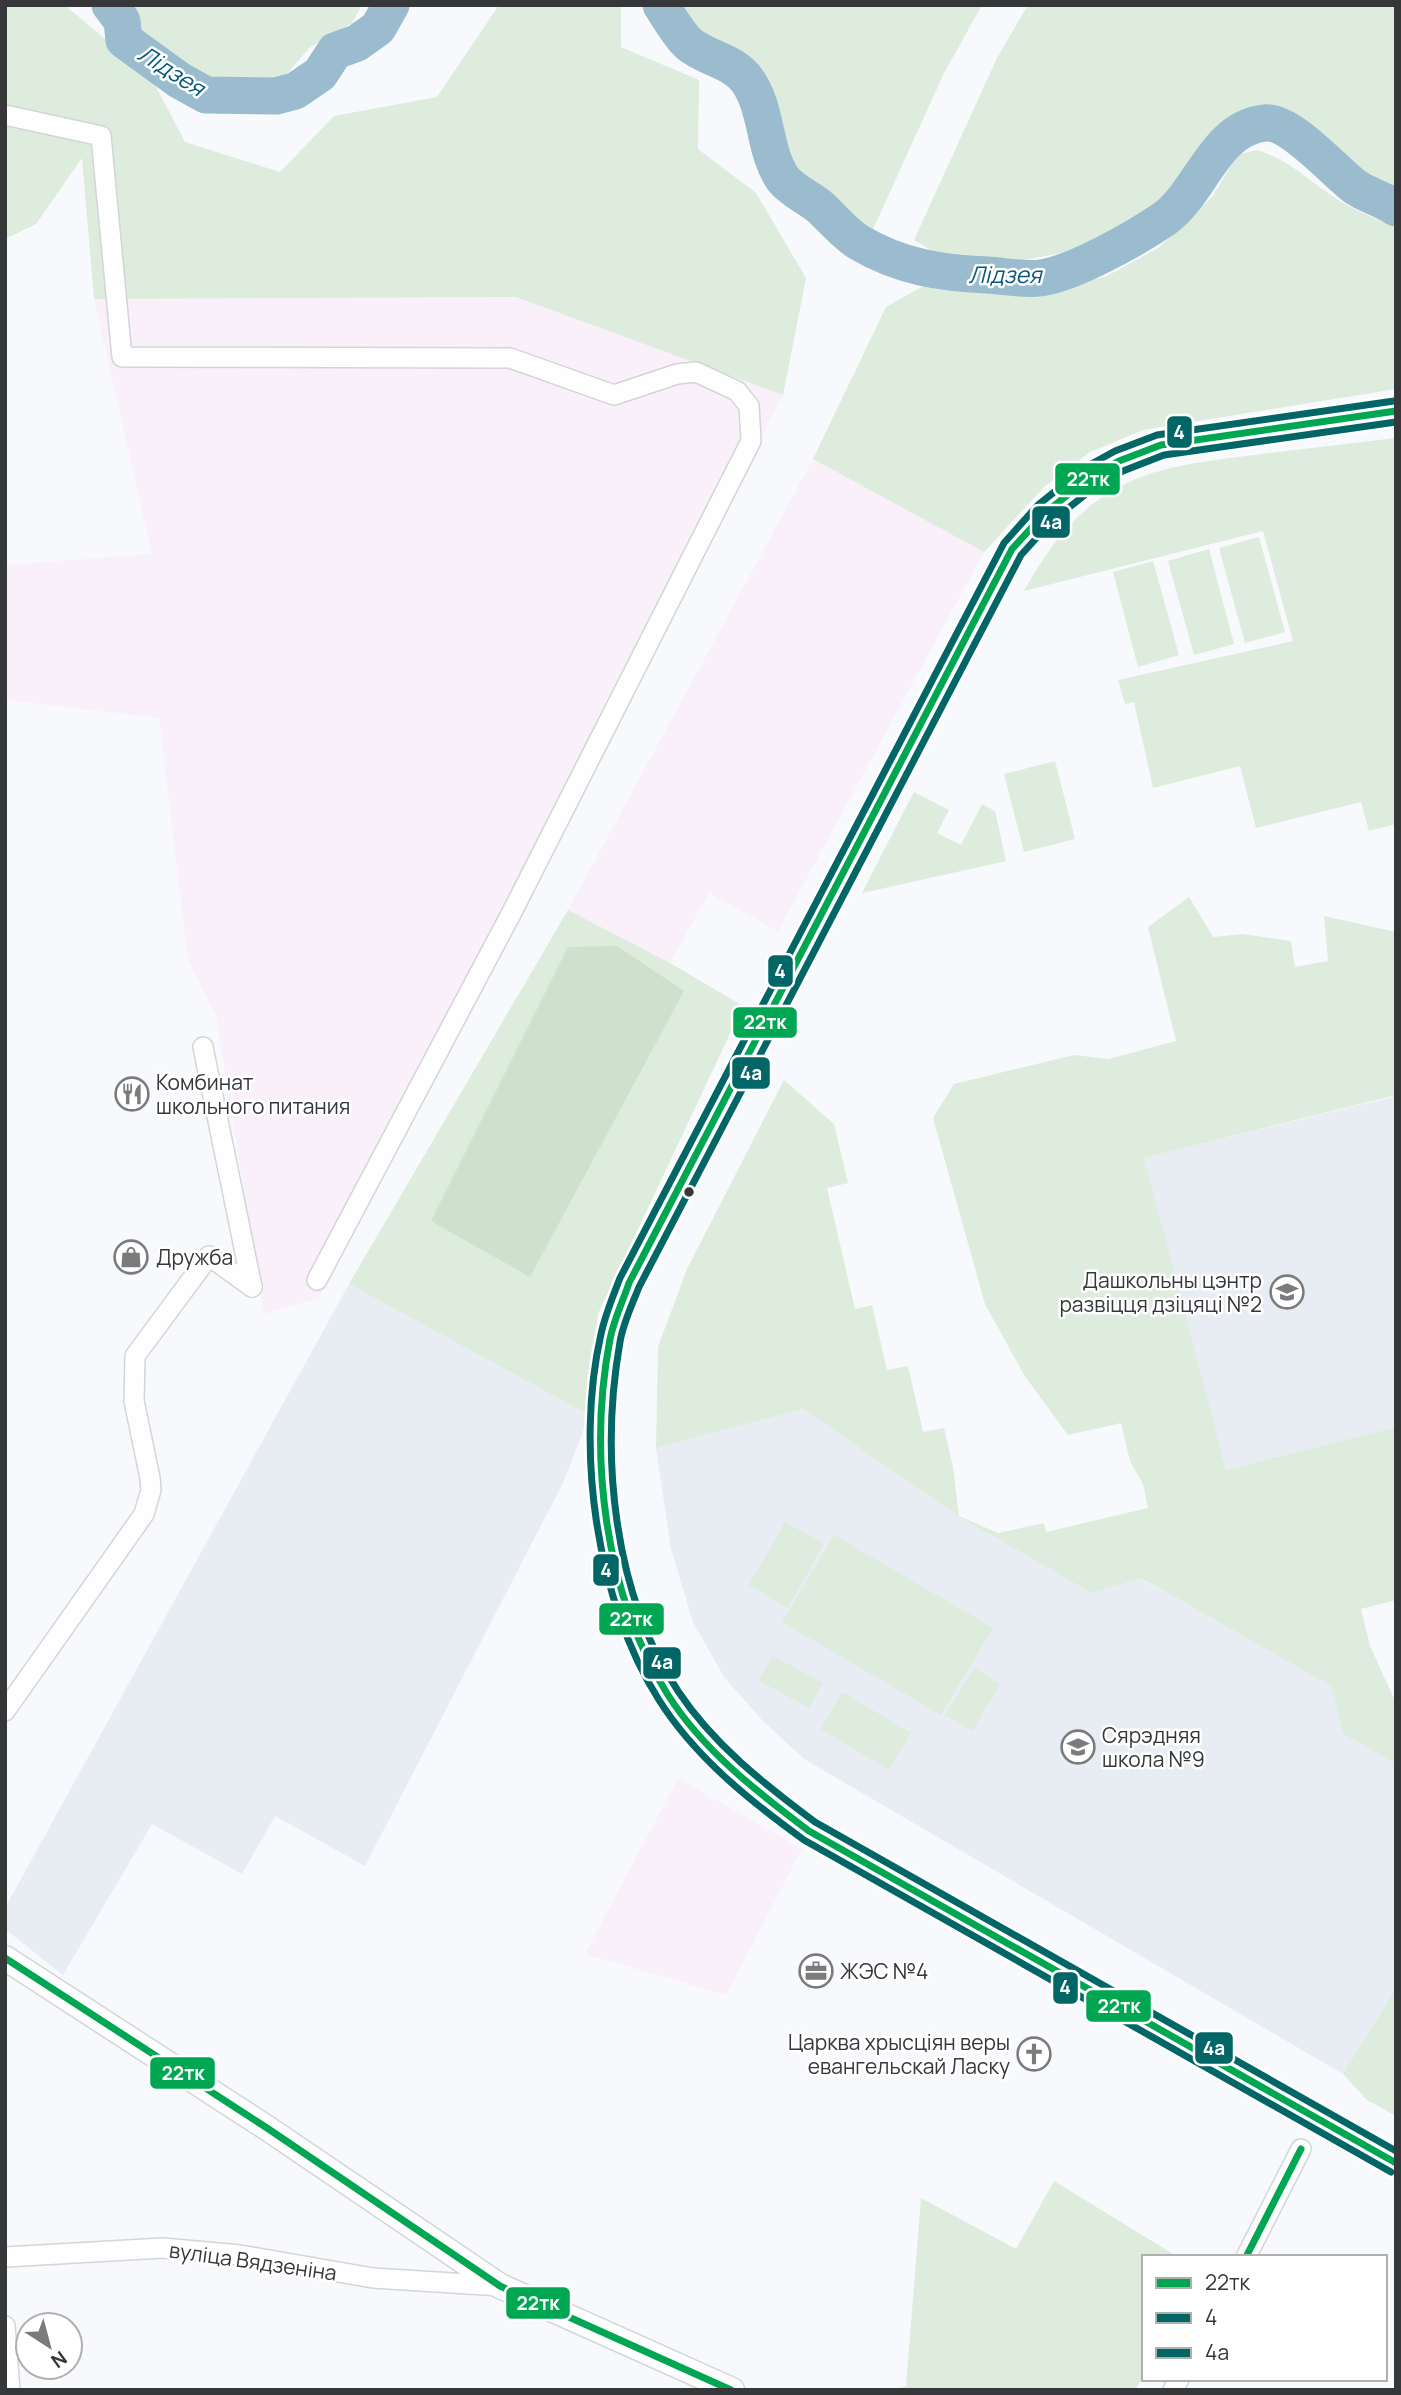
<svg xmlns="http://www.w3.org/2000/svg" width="1401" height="2395" font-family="Manrope,sans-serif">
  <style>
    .industrial { fill: #faf0fa }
    .built { fill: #e8ecf3 }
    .green { fill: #ddecdc }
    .forest { fill: #cfe0cd }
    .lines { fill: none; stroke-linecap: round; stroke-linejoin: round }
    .river { stroke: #9bbbce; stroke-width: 37 }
    .minor-casing { stroke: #d3d5d7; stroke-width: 22 }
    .tertiary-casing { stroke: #d3d5d7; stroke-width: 27 }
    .minor { stroke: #fefeff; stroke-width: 19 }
    .tertiary { stroke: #fefeff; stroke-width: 24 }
    .bus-1-casing { stroke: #fff; stroke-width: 12 }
    .bus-2-casing { stroke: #fff; stroke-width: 12 }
    .bus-3-casing { stroke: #fff; stroke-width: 12 }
    .bus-1 { stroke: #00a651; stroke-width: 7 }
    .bus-2 { stroke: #026666; stroke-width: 7 }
    .bus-3 { stroke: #026666; stroke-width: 7 }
    .bus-dot { fill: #363738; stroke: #fff; stroke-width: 2.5 }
    .labels { text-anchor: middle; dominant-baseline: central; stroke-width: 5; stroke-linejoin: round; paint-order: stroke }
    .poi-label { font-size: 21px; fill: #363738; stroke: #fff; text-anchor: start }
    .street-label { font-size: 21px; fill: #363738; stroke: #fff }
    .water-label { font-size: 23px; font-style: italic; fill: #04597d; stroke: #fff }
    .line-badge { stroke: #fff; stroke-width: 2.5 }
    .badge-label { font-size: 19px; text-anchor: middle; font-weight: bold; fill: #fff }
  </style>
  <rect width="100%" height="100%" fill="#f7f9fc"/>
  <g class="industrial">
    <polygon points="516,297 783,395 319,1298 264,1314 216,1016 188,960 159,718 5,700 5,565 152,554 94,299"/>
    <polygon points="813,459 984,552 778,931 709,893 670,963 568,910"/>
    <polygon points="678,1778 802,1849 726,1995 585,1954"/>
  </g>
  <g class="built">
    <polygon points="1396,1096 1396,1427 1226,1470 1143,1158"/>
    <polygon points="349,1284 589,1415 564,1481 365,1866 275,1816 242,1874 152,1824 63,1975 5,1929 5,1908"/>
    <polygon points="803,1409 958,1516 1092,1592 1140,1578 1332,1686 1343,1734 1396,1764 1396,1988 1343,2074 804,1759 762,1720 724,1677 693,1622 671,1549 656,1448"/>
  </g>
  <g class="green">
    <polygon points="5,5 65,5 152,79 185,142 280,172 334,116 437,97 499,5 621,5 621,47 699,80 698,149 756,193 806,278 783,395 516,297 94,299 82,158 36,224 5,239"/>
    <polygon points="116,5 362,5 352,23 309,48 282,80 189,83 137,43"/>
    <polygon points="662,5 982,5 944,73 870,236 790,178 768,115 745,77 697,45"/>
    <polygon points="1028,5 1396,5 1396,198 1382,193 1326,147 1273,116 1218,133 1195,155 1182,180 1140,224 1094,247 1024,260 946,259 914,240 997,58"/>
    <path d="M1256 150C1288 158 1312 184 1340 201 1358 212 1376 219 1396 226V389L1143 430 1090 452 1045 486 984 552 813 459 886 307 925 285 1032 290 1105 277 1158 248 1213 196 1237 155Z"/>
    <path d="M1396 438V824L1369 831 1361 802 1256 828 1240 766 1153 788 1134 702 1125 704 1118 680 1293 641 1263 531 1024 591C1046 552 1072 514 1112 491 1157 464 1211 461 1262 454 1307 449 1351 443 1396 438Z"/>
    <polygon points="1259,537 1285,632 1245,643 1219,548"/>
    <polygon points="1209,549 1234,644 1194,655 1168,561"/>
    <polygon points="1153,561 1179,655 1138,667 1113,572"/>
    <polygon points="1055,761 1075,839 1024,852 1004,774"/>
    <polygon points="914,792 949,810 937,833 961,845 982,804 995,811 1006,861 862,893"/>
    <polygon points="1189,897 1213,937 1242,934 1291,941 1295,967 1328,961 1324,916 1396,932 1396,1095 1144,1158 1226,1470 1396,1427 1396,1600 1361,1609 1370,1646 1396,1703 1396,1764 1343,1734 1331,1686 1141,1578 1092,1593 958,1516 803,1409 656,1448 658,1347 687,1269 784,1080 834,1124 848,1183 827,1188 855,1309 872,1305 887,1370 908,1366 923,1432 944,1428 953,1467 959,1516 998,1533 1044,1523 1046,1532 1148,1508 1143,1484 1130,1461 1121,1423 1068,1435 1024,1375 985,1304 933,1118 954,1084 1074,1055 1108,1059 1176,1041 1148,927"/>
    <polygon points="568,910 670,963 743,1006 598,1314 589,1415 349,1284"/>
    <polygon points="785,1522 824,1544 788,1608 749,1585"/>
    <polygon points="834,1535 993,1628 941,1715 782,1622"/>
    <polygon points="773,1656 823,1683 809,1708 758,1680"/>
    <polygon points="974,1668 1000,1684 972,1731 945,1715"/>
    <polygon points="842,1692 911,1733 889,1770 821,1729"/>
    <polygon points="1396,1988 1396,2116 1367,2100 1343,2074"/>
    <polygon points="1054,2181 1178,2257 1144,2257 1144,2375 1135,2390 894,2390 906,2386 921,2198 1016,2249"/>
  </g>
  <polygon class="forest" points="617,946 684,991 530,1277 431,1221 568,947"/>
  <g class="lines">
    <g class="river">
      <polyline points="110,5 122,21 124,40 179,80 206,95 276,96 295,91 320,74 335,51 357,43 378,28 391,5"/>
      <path d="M661 5C669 17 678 34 689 44 707 59 732 60 747 80 768 109 763 150 783 179 792 191 810 198 821 208 833 219 846 235 860 243 901 267 941 273 987 275 1004 276 1023 280 1040 278 1073 274 1136 238 1164 219 1201 193 1214 128 1265 123 1290 120 1334 171 1354 186 1364 194 1383 199 1396 208"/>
    </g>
    <defs>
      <g id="minor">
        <polyline points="5,115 101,136 122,357 510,358 614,395 677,374 696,372 737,391 749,406 751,441 512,912 317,1280"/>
        <polyline points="203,1047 252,1287"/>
        <polyline points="5,1711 144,1514 151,1490 150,1478 134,1401 135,1356 209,1256 252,1287"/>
        <polyline points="5,2257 163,2248 240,2255 373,2278 500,2286"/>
        <polyline points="1246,2257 1301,2149"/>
        <polyline points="5,2326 10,2390"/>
        <polyline points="1173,2390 1179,2379"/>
      </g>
      <g id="tertiary">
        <path d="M1396 411 1161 445 1119 461 1090 477 1045 513 1012 549 629 1283C623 1301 614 1320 610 1339 590 1448 605 1601 668 1695 706 1751 756 1792 809 1831L1396 2163"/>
        <polyline points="5,1958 267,2128 500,2286 732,2390"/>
      </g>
    </defs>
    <use href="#minor" class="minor-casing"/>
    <use href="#tertiary" class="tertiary-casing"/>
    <use href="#minor" class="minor"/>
    <use href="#tertiary" class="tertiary"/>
    <defs>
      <g id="bus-1">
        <path d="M1396 411 1161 445 1119 461 1090 477 1045 513 1012 549 629 1283C623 1301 614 1319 610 1339 588 1454 604 1594 668 1695 703 1750 757 1792 809 1831L1396 2163"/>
        <polyline points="5,1958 267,2128 500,2286 731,2390"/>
        <polyline points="1246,2257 1301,2149"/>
      </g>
      <path id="bus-2" d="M1391 2172 804 1840C750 1801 695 1757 659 1700 596 1601 575 1448 601 1334 605 1315 613 1296 620 1278L1004 543 1038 505 1084 468 1115 451 1157 435 1394 401"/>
      <path id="bus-3" d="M1396 422 1164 455 1123 471 1096 486 1052 521 1021 555 639 1287C632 1305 623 1323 620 1342 600 1455 613 1593 678 1691 713 1744 764 1784 815 1822L1396 2151"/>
    </defs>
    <use href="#bus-1" class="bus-1-casing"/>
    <use href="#bus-2" class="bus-2-casing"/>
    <use href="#bus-3" class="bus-3-casing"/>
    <use href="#bus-1" class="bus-1"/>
    <use href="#bus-2" class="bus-2"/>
    <use href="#bus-3" class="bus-3"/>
  </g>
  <defs>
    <symbol id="restaurant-ring" viewBox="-11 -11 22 22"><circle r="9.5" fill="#fff" stroke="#7a7b7d" stroke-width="1.5"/><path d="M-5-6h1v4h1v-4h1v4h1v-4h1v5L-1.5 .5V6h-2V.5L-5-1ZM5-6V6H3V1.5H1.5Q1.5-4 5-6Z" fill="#7a7b7d"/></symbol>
    <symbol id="shop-ring" viewBox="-11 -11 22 22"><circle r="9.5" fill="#fff" stroke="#7a7b7d" stroke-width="1.5"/><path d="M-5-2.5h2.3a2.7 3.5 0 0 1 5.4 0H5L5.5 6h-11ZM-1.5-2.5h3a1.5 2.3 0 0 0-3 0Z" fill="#7a7b7d"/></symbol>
    <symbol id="school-ring" viewBox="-11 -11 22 22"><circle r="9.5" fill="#fff" stroke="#7a7b7d" stroke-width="1.5"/><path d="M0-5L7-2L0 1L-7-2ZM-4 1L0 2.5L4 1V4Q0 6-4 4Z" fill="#7a7b7d"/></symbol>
    <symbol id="office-ring" viewBox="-11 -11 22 22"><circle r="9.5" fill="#fff" stroke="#7a7b7d" stroke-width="1.5"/><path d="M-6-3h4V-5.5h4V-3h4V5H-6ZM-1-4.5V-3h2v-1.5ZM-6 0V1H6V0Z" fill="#7a7b7d"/></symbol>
    <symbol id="church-ring" viewBox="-11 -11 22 22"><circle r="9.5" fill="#fff" stroke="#7a7b7d" stroke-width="1.5"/><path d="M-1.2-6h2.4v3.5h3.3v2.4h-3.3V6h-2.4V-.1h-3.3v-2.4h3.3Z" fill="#7a7b7d"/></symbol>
  </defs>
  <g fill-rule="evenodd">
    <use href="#restaurant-ring" x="113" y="1075" width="38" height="38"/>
    <use href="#shop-ring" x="112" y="1238" width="38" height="38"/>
    <use href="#school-ring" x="1268" y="1273" width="38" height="38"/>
    <use href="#school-ring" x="1059" y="1728" width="38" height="38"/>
    <use href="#office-ring" x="797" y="1952" width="38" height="38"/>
    <use href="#church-ring" x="1015" y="2035" width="38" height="38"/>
  </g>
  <circle class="bus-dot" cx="689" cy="1192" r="6"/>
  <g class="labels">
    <g class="poi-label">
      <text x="156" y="1082">Комбинат<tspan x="156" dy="24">школьного питания</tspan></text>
      <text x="156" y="1257">Дружба</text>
      <text x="1262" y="1280" text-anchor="end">Дашкольны цэнтр<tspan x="1262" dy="24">развіцця дзіцяці №2</tspan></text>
      <text x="1102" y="1735">Сярэдняя<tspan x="1102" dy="24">школа №9</tspan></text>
      <text x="840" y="1971">ЖЭС №4</text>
      <text x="1010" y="2042" text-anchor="end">Царква хрысціян веры<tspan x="1010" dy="24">евангельскай Ласку</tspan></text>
    </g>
    <g class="street-label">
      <text transform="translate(253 2261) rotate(8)">вуліца Вядзеніна</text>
    </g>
    <g class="water-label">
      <text transform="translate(172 70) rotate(32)">Лідзея</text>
      <text x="1005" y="274">Лідзея</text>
    </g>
  </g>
  <g class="line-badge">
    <rect x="1166" y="415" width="27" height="34" rx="7" fill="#026666"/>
    <rect x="1054" y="462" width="67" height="34" rx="7" fill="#00a651"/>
    <rect x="1031" y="505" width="40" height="34" rx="7" fill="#026666"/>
    <rect x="767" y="954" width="27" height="34" rx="7" fill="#026666"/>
    <rect x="732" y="1006" width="66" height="33" rx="7" fill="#00a651"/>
    <rect x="731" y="1056" width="40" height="34" rx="7" fill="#026666"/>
    <rect x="592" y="1553" width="28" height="34" rx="7" fill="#026666"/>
    <rect x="598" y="1602" width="67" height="34" rx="7" fill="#00a651"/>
    <rect x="642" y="1646" width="40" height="34" rx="7" fill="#026666"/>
    <rect x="1052" y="1971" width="27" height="34" rx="7" fill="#026666"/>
    <rect x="1085" y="1989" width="67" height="34" rx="7" fill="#00a651"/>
    <rect x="1194" y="2031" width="40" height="34" rx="7" fill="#026666"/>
    <rect x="149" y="2056" width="67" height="34" rx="7" fill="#00a651"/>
    <rect x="505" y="2286" width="66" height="34" rx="7" fill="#00a651"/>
  </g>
  <g class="badge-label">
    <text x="1179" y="439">4</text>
    <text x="1088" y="486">22тк</text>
    <text x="1051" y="529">4а</text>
    <text x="780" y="978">4</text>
    <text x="765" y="1029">22тк</text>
    <text x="751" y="1080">4а</text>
    <text x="606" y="1577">4</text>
    <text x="631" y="1626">22тк</text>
    <text x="662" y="1669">4а</text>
    <text x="1065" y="1994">4</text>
    <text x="1119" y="2013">22тк</text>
    <text x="1214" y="2055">4а</text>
    <text x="183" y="2080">22тк</text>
    <text x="538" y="2310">22тк</text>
  </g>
  <rect width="1401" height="2395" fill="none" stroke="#363738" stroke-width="14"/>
  <rect x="1142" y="2255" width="245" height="126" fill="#ffffff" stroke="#afafaf" stroke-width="2"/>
  <rect x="1156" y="2278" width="35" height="10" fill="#00a651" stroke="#afafaf" stroke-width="2"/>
  <text x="1205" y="2290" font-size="21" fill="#363738">22тк</text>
  <rect x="1156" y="2313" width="35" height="10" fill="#026666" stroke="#afafaf" stroke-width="2"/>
  <text x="1205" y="2325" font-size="21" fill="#363738">4</text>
  <rect x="1156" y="2348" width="35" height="10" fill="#026666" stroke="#afafaf" stroke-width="2"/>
  <text x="1205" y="2360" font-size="21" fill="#363738">4а</text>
  <g transform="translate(49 2346) rotate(144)"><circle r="33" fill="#ffffff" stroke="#afafaf" stroke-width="2"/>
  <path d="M0-5L12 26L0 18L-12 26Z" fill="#7a7b7d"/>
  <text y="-10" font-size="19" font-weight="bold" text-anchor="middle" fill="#363738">N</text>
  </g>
</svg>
